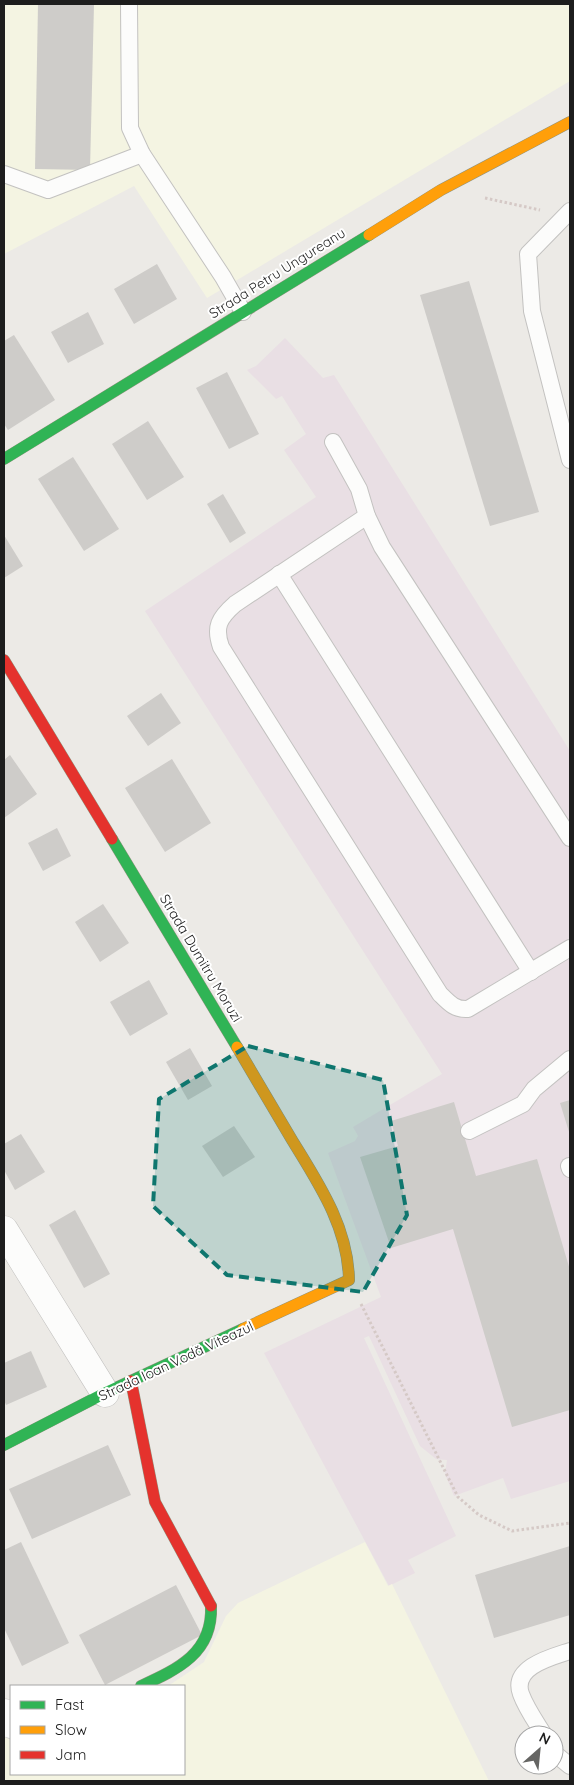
<svg xmlns="http://www.w3.org/2000/svg" width="574" height="1785" font-family="Quicksand,sans-serif">
  <style>
    .industrial { fill: #e9dfe4 }
    .education { fill: #f4f4e2 }
    .building { fill: #ceccc9 }
    .lines { fill: none; stroke-linecap: round; stroke-linejoin: round }
    .lane-casing { stroke: #c3c2c0; stroke-width: 18 }
    .street-casing { stroke: #c3c2c0; stroke-width: 29 }
    .fast-casing { stroke: #91947f; stroke-width: 12 }
    .slow-casing { stroke: #91947f; stroke-width: 12 }
    .jam-casing { stroke: #91947f; stroke-width: 12 }
    .path { stroke: #d5c9c6; stroke-width: 3; stroke-dasharray: 2.5 2.5; stroke-linecap: butt }
    .lane { stroke: #fcfcfb; stroke-width: 16 }
    .street { stroke: #fcfcfb; stroke-width: 28 }
    .fast { stroke: #30b455; stroke-width: 11 }
    .slow { stroke: #ff9f0a; stroke-width: 11 }
    .jam { stroke: #e5322d; stroke-width: 11 }
    .marked { fill: #0f766e; fill-opacity: 0.2; stroke: #0f766e; stroke-width: 4; stroke-dasharray: 10 6; stroke-linejoin: round }
    .labels { text-anchor: middle; dominant-baseline: central; stroke-width: 4; stroke-linejoin: round; paint-order: stroke }
    .street-label { font-size: 14px; fill: #1d1d1d; stroke: #fff }
  </style>
  <rect width="100%" height="100%" fill="#eceae6"/>
  <polygon class="industrial" points="285,338 323,378 334,375 570,751 570,1481 511,1499 503,1478 454,1496 445,1474 447,1460 436,1459 420,1446 369,1336 364,1338 456,1536 408,1560 415,1573 389,1586 264,1353 381,1297 328,1153 355,1141 358,1136 353,1127 442,1074 145,611 316,497 284,450 306,434 282,396 276,399 247,370 256,366"/>
  <g class="education">
    <polygon points="4,4 570,4 570,81 207,298 134,186 4,254"/>
    <polygon points="365,1542 388,1586 392,1584 489,1781 4,1781 4,1737 11,1740 11,1774 184,1774 184,1686 168,1686 204,1662 226,1616 238,1603"/>
  </g>
  <g class="building">
    <polygon points="38,4 94,4 90,170 35,169"/>
    <polygon points="157,264 177,299 134,324 114,289"/>
    <polygon points="469,281 539,512 490,526 420,295"/>
    <polygon points="88,312 104,344 68,363 51,332"/>
    <polygon points="14,335 55,400 8,430 4,424 4,341"/>
    <polygon points="227,372 259,434 229,449 196,388"/>
    <polygon points="148,421 184,477 147,500 112,444"/>
    <polygon points="73,457 119,529 84,551 38,479"/>
    <polygon points="223,494 246,533 230,543 207,504"/>
    <polygon points="4,535 23,566 4,578"/>
    <polygon points="161,693 181,723 148,746 127,716"/>
    <polygon points="10,755 37,794 4,818 4,760"/>
    <polygon points="172,759 211,823 165,852 125,788"/>
    <polygon points="57,828 71,856 43,871 28,843"/>
    <polygon points="103,904 129,943 100,962 75,922"/>
    <polygon points="149,980 168,1014 130,1036 110,1002"/>
    <polygon points="190,1048 212,1086 188,1100 166,1062"/>
    <polygon points="570,1100 570,1135 560,1103"/>
    <polygon points="454,1102 476,1176 537,1159 570,1270 570,1410 512,1427 453,1229 391,1248 360,1157 398,1146 391,1121"/>
    <polygon points="234,1126 255,1157 223,1177 202,1146"/>
    <polygon points="21,1134 45,1172 15,1190 4,1170 4,1144"/>
    <polygon points="75,1210 110,1274 84,1288 49,1225"/>
    <polygon points="31,1351 47,1387 6,1405 4,1400 4,1363"/>
    <polygon points="108,1445 131,1495 32,1539 9,1489"/>
    <polygon points="21,1542 69,1643 22,1666 4,1628 4,1550"/>
    <polygon points="570,1546 570,1615 494,1638 475,1575"/>
    <polygon points="176,1585 202,1635 105,1685 79,1635"/>
  </g>
  <g class="lines">
    <defs>
      <g id="lane">
        <polyline points="129,4 130,128 142,154 223,277 243,312"/>
        <polyline points="4,174 48,190 142,154"/>
        <polyline points="570,211 528,254 532,311 570,460"/>
        <polyline points="333,442 359,489 367,516 382,547 570,838"/>
        <path d="M367 516 235 604C219 618 214 627 221 647L440 994C449 1003 455 1010 468 1009L570 948"/>
        <polyline points="279,574 531,972"/>
        <polyline points="469,1131 523,1104 534,1089 570,1059"/>
        <polyline points="569,1166 570,1169"/>
        <path d="M544 1735C536 1722 526 1708 521 1694 511 1667 552 1657 570 1651"/>
        <polyline points="554,1753 570,1766"/>
      </g>
      <g id="street">
        <polyline points="4,1230 105,1393"/>
        <polyline points="4,1713 11,1724"/>
      </g>
      <g id="fast">
        <polyline points="4,459 369,235"/>
        <polyline points="112,839 237,1047"/>
        <polyline points="4,1445 105,1393 243,1329"/>
        <path d="M141 1686C178 1669 213 1653 211 1606"/>
      </g>
      <g id="slow">
        <polyline points="369,235 441,190 570,122"/>
        <path d="M237 1047C255 1078 274 1109 292 1140 319 1184 348 1227 349 1280L243 1329"/>
      </g>
      <g id="jam">
        <polyline points="4,660 112,839"/>
        <polyline points="131,1381 155,1502 211,1606"/>
      </g>
    </defs>
    <use href="#lane" class="lane-casing"/>
    <use href="#street" class="street-casing"/>
    <use href="#fast" class="fast-casing"/>
    <use href="#slow" class="slow-casing"/>
    <use href="#jam" class="jam-casing"/>
    <g class="path">
      <polyline points="485,198 540,210"/>
      <polyline points="361,1304 458,1497 479,1515 512,1531 570,1523"/>
    </g>
    <use href="#lane" class="lane"/>
    <use href="#street" class="street"/>
    <use href="#fast" class="fast"/>
    <use href="#slow" class="slow"/>
    <use href="#jam" class="jam"/>
  </g>
  <path class="marked" d="M248 1046 383 1080 407 1215 363 1292 227 1275 153 1206 159 1099Z"/>
  <g class="labels">
    <g class="street-label">
      <text transform="translate(277 273) rotate(-32)">Strada Petru Ungureanu</text>
      <text transform="translate(201 958) rotate(59)">Strada Dumitru Moruzi</text>
      <text transform="translate(176 1361) rotate(-25)">Strada Ioan Vodă Viteazul</text>
    </g>
  </g>
  <rect width="574" height="1785" fill="none" stroke="#1d1d1d" stroke-width="10"/>
  <rect x="10" y="1685" width="175" height="90" fill="#ffffff" stroke="#a5a5a5"/>
  <rect x="20" y="1701" width="25" height="8" fill="#30b455" stroke="#a5a5a5"/>
  <text x="55" y="1710" font-size="15" fill="#1d1d1d">Fast</text>
  <rect x="20" y="1726" width="25" height="8" fill="#ff9f0a" stroke="#a5a5a5"/>
  <text x="55" y="1735" font-size="15" fill="#1d1d1d">Slow</text>
  <rect x="20" y="1751" width="25" height="8" fill="#e5322d" stroke="#a5a5a5"/>
  <text x="55" y="1760" font-size="15" fill="#1d1d1d">Jam</text>
  <g transform="translate(539 1750) rotate(27)"><circle r="24" fill="#ffffff" stroke="#a5a5a5"/>
  <path d="M0-4L9 19L0 12L-9 19Z" fill="#656563"/>
  <text y="-8" font-size="14" font-weight="bold" text-anchor="middle" fill="#1d1d1d">N</text>
  </g>
</svg>
